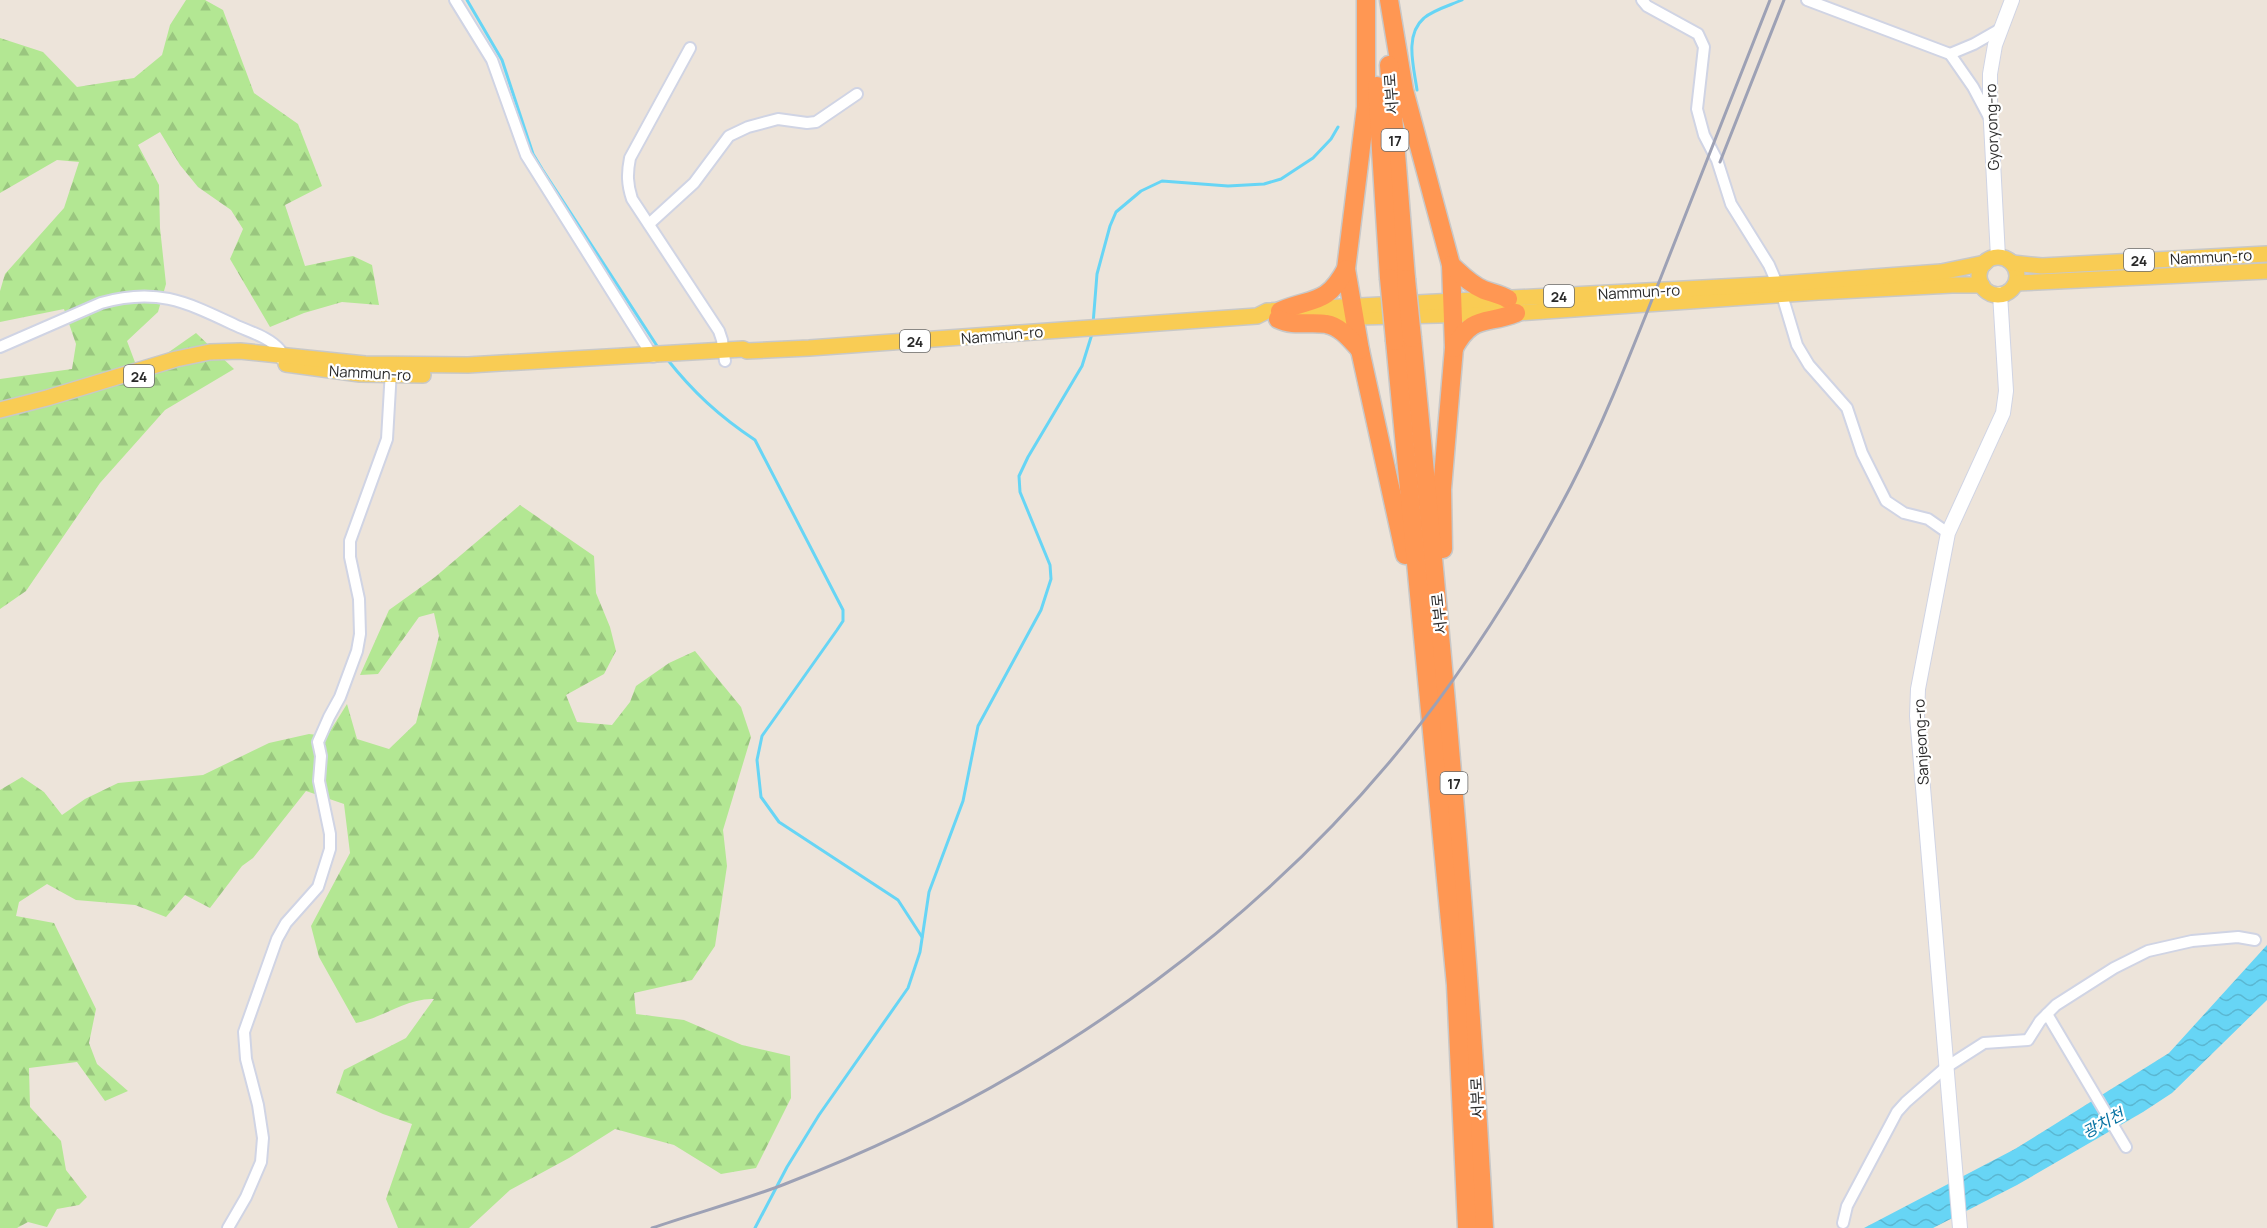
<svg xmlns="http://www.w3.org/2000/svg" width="2267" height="1228" font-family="Manrope,'Noto Sans KR',sans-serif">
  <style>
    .forest { fill: url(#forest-firs) }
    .water { fill: url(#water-waves) }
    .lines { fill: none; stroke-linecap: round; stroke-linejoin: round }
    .stream { stroke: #67d5f5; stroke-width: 3 }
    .street-casing { stroke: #d0d4e4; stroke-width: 14 }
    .secondary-casing { stroke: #d0d4e4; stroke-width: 16 }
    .primary-casing { stroke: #c8c8c8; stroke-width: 18 }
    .highway-casing { stroke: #c8c8c8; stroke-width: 21 }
    .street { stroke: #fff; stroke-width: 10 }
    .secondary { stroke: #fff; stroke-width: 14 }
    .primary { stroke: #f9cc54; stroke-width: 15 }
    .highway { stroke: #ff9753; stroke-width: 18 }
    .rail { stroke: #9da1b5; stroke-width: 3 }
    .highway-bridge-casing { stroke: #c8c8c8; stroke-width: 21; stroke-linecap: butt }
    .highway-bridge { stroke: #ff9753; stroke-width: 18 }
    .labels { text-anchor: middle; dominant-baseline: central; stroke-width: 4.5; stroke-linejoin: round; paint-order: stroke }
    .shield { fill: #fff; stroke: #6a6a6a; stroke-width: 1.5 }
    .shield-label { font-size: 14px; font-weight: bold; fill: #2a2a2a }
    .street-label { font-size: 15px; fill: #2a2a2a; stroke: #fff }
    .water-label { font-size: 16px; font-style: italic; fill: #0672a2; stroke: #fff }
  </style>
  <defs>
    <pattern id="forest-firs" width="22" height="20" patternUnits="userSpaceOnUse" patternTransform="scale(1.5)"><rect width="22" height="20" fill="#b3e793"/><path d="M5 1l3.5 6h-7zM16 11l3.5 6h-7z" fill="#9ac67f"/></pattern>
    <pattern id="water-waves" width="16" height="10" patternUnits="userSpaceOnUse" patternTransform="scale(1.5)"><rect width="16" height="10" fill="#67d5f5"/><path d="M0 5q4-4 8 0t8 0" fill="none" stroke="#5ab7d2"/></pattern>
  </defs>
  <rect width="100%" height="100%" fill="#ede4da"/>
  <g class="forest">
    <polygon points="186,0 205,0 223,10 254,93 298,124 322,186 285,205 305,266 353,256 372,265 379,305 342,302 304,313 270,327 230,259 243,229 231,210 198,187 180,165 160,132 138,145 159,185 160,228 166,284 158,312 127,341 139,373 196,333 234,369 165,410 100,483 26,591 0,609 0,379 72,369 76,344 64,309 0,322 0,291 5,274 64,208 79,162 57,160 0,193 0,38 43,52 77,87 134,78 162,55 170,25"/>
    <path d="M520 505 594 556 596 593 610 627 616 651 604 674 566 695 577 722 612 725 630 702 636 686 669 663 695 651 741 707 751 737 723 830 727 866 715 946 692 980 634 993 636 1014 684 1020 742 1045 790 1056 791 1098 756 1168 721 1174 674 1145 615 1129 569 1158 510 1190 469 1228H398L386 1199 412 1124 383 1114 336 1093 344 1070 406 1038 434 999C406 998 383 1018 356 1023L319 957 311 926 350 853 344 804 306 791 253 858 242 866 210 908 185 895 166 917 135 905 76 900 47 884 19 902 16 916 54 923 96 1009 89 1043 97 1064 128 1091 105 1101 77 1062 29 1068 30 1107 61 1141 66 1170 87 1197 79 1205 57 1209 47 1227 28 1222 17 1228H0V790L22 777 44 792 62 815 85 799 118 783 203 775 269 743 309 734 327 736 347 704 357 739 389 749 416 723 439 636 434 613 419 617 378 674 360 675 389 610 435 577Z"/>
  </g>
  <polygon class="water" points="2267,945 2267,1000 2172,1093 2143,1112 2017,1185 1933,1228 1864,1228 2015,1149 2169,1053"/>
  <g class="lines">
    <g class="stream">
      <polyline points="467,0 502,60 533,154 542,169 659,349"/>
      <path d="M1417 90C1414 68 1404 35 1424 18 1433 10 1451 5 1462 0"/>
      <polyline points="1093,324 1097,274 1110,226 1116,212 1141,191 1162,181 1228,186 1264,184 1281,179 1313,158 1331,139 1338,127"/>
      <path d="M667 359C693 392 719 416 755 440L843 610V621L837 630 762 736 757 760 761 797 779 822 898 900 922 937"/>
      <polyline points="755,1228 787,1167 819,1115 908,988 920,952 929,892 963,801 978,726 1041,610 1051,579 1050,565 1020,492 1019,476 1028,457 1082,366 1092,334"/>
    </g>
    <defs>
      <g id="street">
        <polyline points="455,0 492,60 526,155 653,357"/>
        <polyline points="1642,0 1647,6 1698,34 1704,47 1697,109 1704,135 1717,160 1731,204 1769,265 1782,295 1797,345 1809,365 1847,408 1862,453 1886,501 1904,513 1928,519 1948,533"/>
        <polyline points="1807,0 1950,54"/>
        <path d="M690 48 630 158C627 173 627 184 632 199L719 331 722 340 725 361"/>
        <polyline points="1990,119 1973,87 1950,54 1974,44 2002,28"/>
        <polyline points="649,224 694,183 729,136 748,127 778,119 807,123 816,122 857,94"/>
        <path d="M0 347 101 303C157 287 186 302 235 325 250 332 269 337 280 350L281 359"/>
        <polyline points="2047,1014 2126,1147"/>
        <polyline points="1843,1223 1847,1206 1897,1112 1906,1102 1945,1068 1984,1043 2028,1040 2040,1021 2056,1005 2114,968 2148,951 2192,941 2238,937 2255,940"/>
        <polyline points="228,1228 246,1197 261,1162 263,1138 258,1105 246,1059 244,1032 277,939 286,923 318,887 330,849 330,834 319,781 321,756 318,742 329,717 340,697 357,651 360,634 359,599 350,557 350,541 387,439 391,370"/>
      </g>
      <g id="secondary">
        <polyline points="1998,257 1990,104 1990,74 1995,45 2012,0"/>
        <polyline points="1960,1228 1917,716 1918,689 1948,533 2003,413 2006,391 2000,294"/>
      </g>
      <g id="primary">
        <circle cx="1998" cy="276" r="19"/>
        <polyline points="2012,263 2042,266 2267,254"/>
        <polyline points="2016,283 2267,271"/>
        <polyline points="1320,318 1516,313 1818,292 1952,285 1982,285"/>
        <polyline points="286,364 360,374 423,375"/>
        <polyline points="0,410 47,398 176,359 210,352 240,351 365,364 468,365 743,349 747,351 809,348 1257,316 1267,311 1778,284 1941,272 1985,263"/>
      </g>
      <g id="highway">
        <polyline points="1366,0 1366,107 1346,269 1360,350 1405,555"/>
        <polyline points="1389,0 1404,90 1451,265 1454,348 1442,489 1443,549"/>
        <polyline points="1389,65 1406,279"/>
        <polyline points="1377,86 1389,278"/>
        <path d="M1451 265C1461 274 1471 285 1484 290 1492 293 1500 294 1508 299"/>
        <path d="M1280 311C1313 297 1326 306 1346 269"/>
        <path d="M1278 319C1294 327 1309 321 1326 324 1340 326 1351 340 1360 350"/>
        <path d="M1412 338C1441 634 1468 931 1484 1228"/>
        <polyline points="1395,341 1456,985 1467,1228"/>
        <path d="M1454 348C1473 314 1485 325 1516 313"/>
      </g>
    </defs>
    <use href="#street" class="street-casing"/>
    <use href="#secondary" class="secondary-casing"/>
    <use href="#primary" class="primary-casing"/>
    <use href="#highway" class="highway-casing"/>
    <use href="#street" class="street"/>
    <use href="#secondary" class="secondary"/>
    <use href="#primary" class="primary"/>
    <use href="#highway" class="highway"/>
    <g class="rail">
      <polyline points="1720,162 1784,0"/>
      <path d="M652 1228C696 1213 741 1201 785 1184 1046 1084 1290 910 1453 680 1497 618 1536 553 1571 486 1606 418 1633 347 1661 277 1697 185 1734 92 1770 0"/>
    </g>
    <defs>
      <g id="highway-bridge">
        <polyline points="1389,278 1395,341"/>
        <polyline points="1406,279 1412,338"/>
      </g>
    </defs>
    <use href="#highway-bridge" class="highway-bridge-casing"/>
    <use href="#highway-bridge" class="highway-bridge"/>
  </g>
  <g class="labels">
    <g class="shield">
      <rect x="1381.5" y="129" width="27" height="22" rx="4.5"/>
      <rect x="2124" y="249" width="30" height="22" rx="4.5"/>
      <rect x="1544" y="285" width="30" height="22" rx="4.5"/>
      <rect x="900" y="330" width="30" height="22" rx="4.5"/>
      <rect x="124" y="365" width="30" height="22" rx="4.5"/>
      <rect x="1440.5" y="772" width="27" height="22" rx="4.5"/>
    </g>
    <g class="shield-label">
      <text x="1395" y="140">17</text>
      <text x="2139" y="260">24</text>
      <text x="1559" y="296">24</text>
      <text x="915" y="341">24</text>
      <text x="139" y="376">24</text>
      <text x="1454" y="783">17</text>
    </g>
    <g class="street-label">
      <text transform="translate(1391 94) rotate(-94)">서부로</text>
      <text transform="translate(1992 127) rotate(-92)">Gyoryong-ro</text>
      <text transform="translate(2211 257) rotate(-3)">Nammun-ro</text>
      <text transform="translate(1639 292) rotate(-3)">Nammun-ro</text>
      <text transform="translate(1002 335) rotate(-5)">Nammun-ro</text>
      <text transform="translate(370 373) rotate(3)">Nammun-ro</text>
      <text transform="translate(1439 614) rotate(-96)">서부로</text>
      <text transform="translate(1921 742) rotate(-93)">Sanjeong-ro</text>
      <text transform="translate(1477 1098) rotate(-93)">서부로</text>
    </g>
    <g class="water-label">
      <text transform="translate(2103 1123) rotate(-28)">광치천</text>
    </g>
  </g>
</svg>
